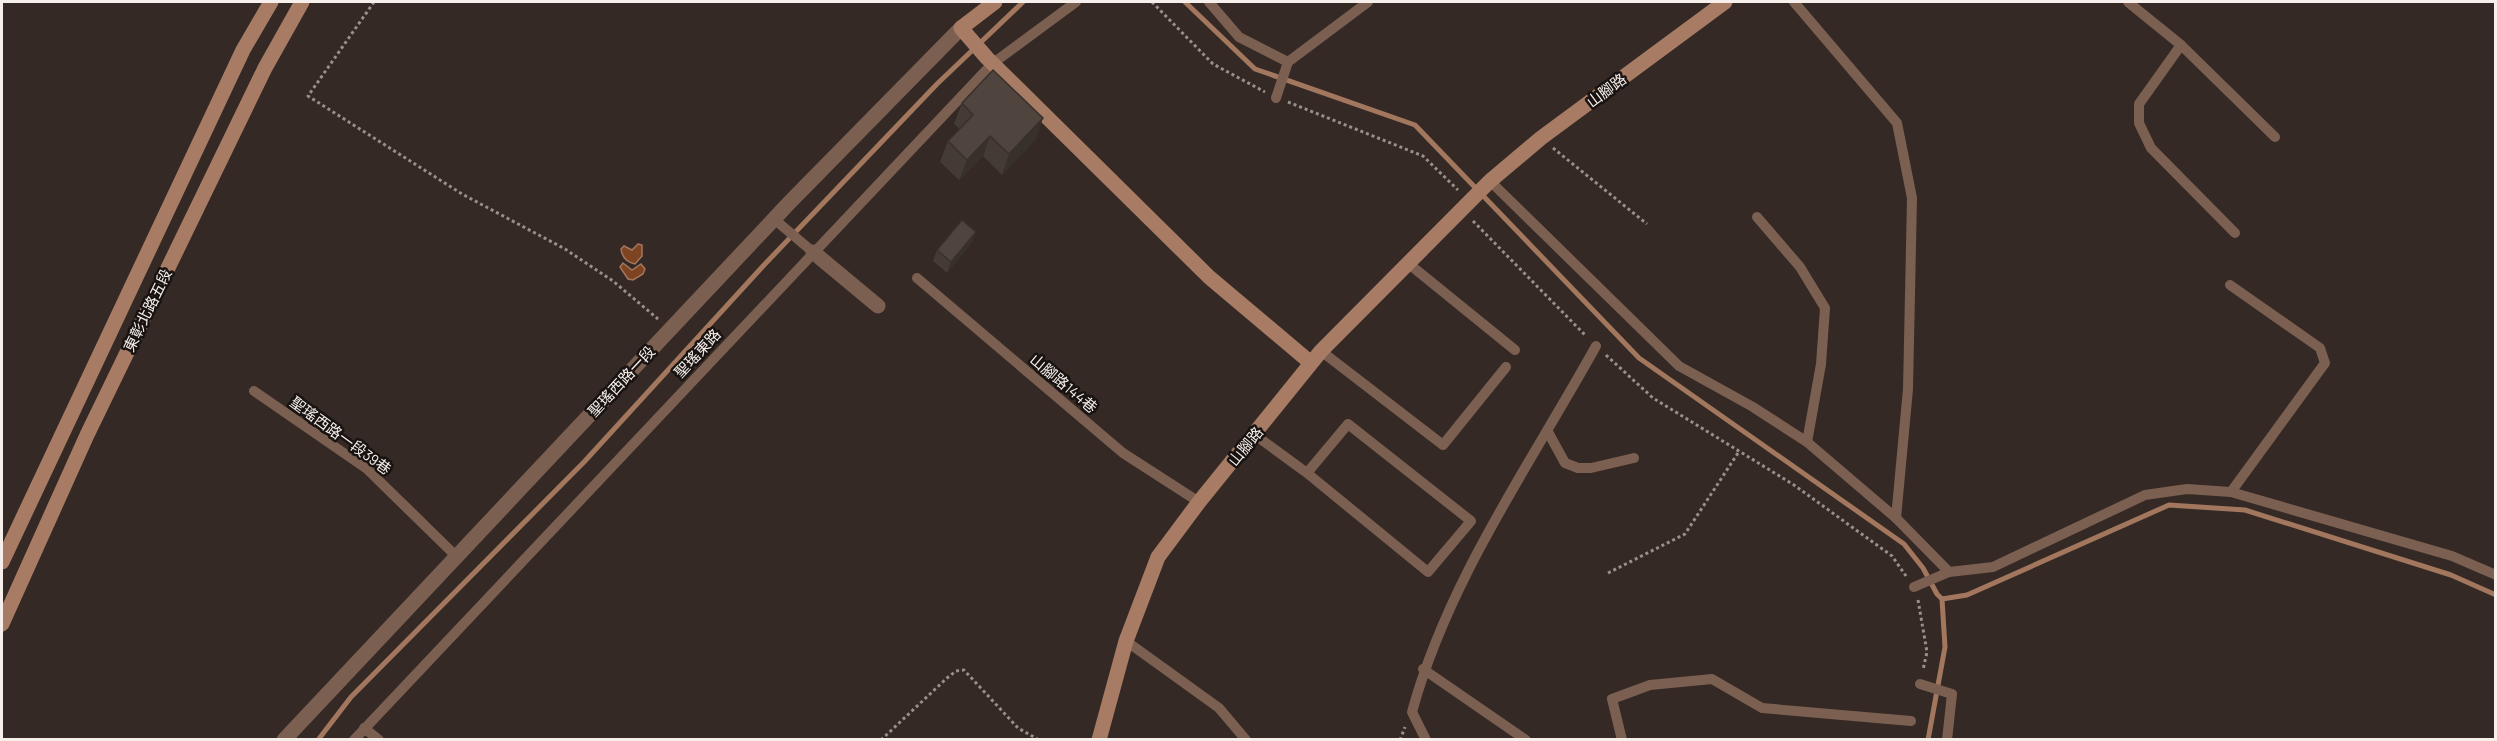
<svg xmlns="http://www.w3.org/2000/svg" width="2497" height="741" font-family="Barlow,'Noto Sans TC',sans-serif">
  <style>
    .water { fill: #7e4421; stroke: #a2775e; stroke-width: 1.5 }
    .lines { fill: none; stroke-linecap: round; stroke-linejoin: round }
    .stream { stroke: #a2775e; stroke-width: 5 }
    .path { stroke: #99908c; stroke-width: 3; stroke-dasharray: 3 3; stroke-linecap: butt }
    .lane { stroke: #7b5f51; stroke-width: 10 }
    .street { stroke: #7b5f51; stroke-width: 15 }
    .secondary { stroke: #a77b64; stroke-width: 15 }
    .wall { fill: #453b35 }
    .shaded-wall { fill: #38302b }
    .building { fill: #50453e; stroke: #38302b; stroke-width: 1.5 }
    .labels { text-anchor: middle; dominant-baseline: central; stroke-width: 5; stroke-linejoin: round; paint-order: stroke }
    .street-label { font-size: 15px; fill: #f7efec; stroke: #181311 }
  </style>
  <rect width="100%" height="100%" fill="#342924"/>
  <g class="water">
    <path d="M638 244 642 245V256L635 264C626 262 622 257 621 249L624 246 632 250Z"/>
    <polygon points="623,263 632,270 641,264 645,269 643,274 633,280 628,279 620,267"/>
  </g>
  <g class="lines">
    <g class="stream">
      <polyline points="1185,2 1255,69 1415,125 1639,358 1904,544 1923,568 1937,594 1942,599 1945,647 1928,740"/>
      <polyline points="1942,599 1967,595 2169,505 2245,510 2451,575 2496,595"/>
      <polyline points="318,740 351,697 584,462 764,265 937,84 1023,2"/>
    </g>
    <g class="path">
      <polyline points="374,2 308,96 462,194 565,249 613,281 658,319"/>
      <polyline points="1152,2 1213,64 1265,92"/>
      <polyline points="1288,102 1423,156 1458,190"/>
      <polyline points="1553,148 1647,224"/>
      <polyline points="1473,221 1586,336"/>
      <polyline points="1606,355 1653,398 1794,485 1892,556 1906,576"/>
      <polyline points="1608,573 1685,534 1738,453"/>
      <polyline points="1918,600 1927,652 1923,670"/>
      <polyline points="881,740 947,678 956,671 964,670 1018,728 1039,740"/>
      <polyline points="1400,740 1405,727"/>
    </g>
    <g class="lane">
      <polyline points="1209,2 1239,37 1288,62"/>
      <polyline points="1794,2 1897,123 1912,198 1908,389 1896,518"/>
      <polyline points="2128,2 2181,45 2275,137"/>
      <polyline points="2181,45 2139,104 2139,123 2151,148 2235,233"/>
      <polyline points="1276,98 1288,62 1368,2"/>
      <polyline points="1490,181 1679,366 1753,407 1807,442 1896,518 1949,572 1993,567 2145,495 2187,489 2231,492 2452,556 2496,575"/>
      <polyline points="1757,217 1800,267 1825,308 1821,364 1807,442"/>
      <polyline points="774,219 813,252"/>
      <polyline points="1409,264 1515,350"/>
      <polyline points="917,278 1123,453 1199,502"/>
      <polyline points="2230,285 2320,348 2325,363 2231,492"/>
      <polyline points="1321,351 1443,445 1506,367"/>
      <polyline points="254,391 367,469 457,557"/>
      <polyline points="1548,432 1565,463 1578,468 1591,468 1634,458"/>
      <polyline points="1255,435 1307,473 1428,572 1471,521 1348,424 1307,473"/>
      <polyline points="1914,587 1949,572"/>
      <polyline points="1126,641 1219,708 1246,740"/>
      <polyline points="1423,669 1526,740"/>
      <polyline points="1920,684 1952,694 1947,740"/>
      <polyline points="364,728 379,740"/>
      <polyline points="354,740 992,64 1076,2"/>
      <path d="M1426 740 1412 712C1448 580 1530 465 1596 346"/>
      <polyline points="1622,740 1612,699 1650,685 1712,679 1762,708 1911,721"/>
    </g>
    <g class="street">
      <polyline points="813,252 878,306"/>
      <polyline points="284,740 789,203 961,28"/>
    </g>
    <g class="secondary">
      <polyline points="995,2 961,28 987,58 1209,277 1311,363"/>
      <polyline points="2,562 243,50 271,2"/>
      <polyline points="2,624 87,435 265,68 302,2"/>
      <polyline points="1099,740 1126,641 1158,557 1199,502 1321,351 1490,181 1541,138 1725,2"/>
    </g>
  </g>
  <g class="wall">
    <polygon points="962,103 1036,139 1002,175 983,156 959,180 940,162 948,141 960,129 954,124"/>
    <polygon points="976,232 972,242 947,273 933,261 937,250"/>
  </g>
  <g class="shaded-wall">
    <polygon points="1043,118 1036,139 1002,175 1009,154"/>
    <polygon points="990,136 983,156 959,180 967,160"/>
    <polygon points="976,232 972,242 947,273 951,262"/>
  </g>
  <g class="building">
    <polygon points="993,70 1043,118 1009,154 990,136 967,160 948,141 973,115 962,103"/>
    <polygon points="962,220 976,232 951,262 937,250"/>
  </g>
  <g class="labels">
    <g class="street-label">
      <text transform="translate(1606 90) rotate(-37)">山腳路</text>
      <text transform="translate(147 310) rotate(-64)">東彰北路五段</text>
      <text transform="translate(697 353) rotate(-47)">聖瑤東路</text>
      <text transform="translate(621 381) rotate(-47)">聖瑤西路一段</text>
      <text transform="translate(1064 383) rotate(40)">山腳路144巷</text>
      <text transform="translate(341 435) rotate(36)">聖瑤西路一段39巷</text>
      <text transform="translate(1245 446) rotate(-51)">山腳路</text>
    </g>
  </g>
  <rect width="2497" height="741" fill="none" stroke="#f7efec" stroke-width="6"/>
</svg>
